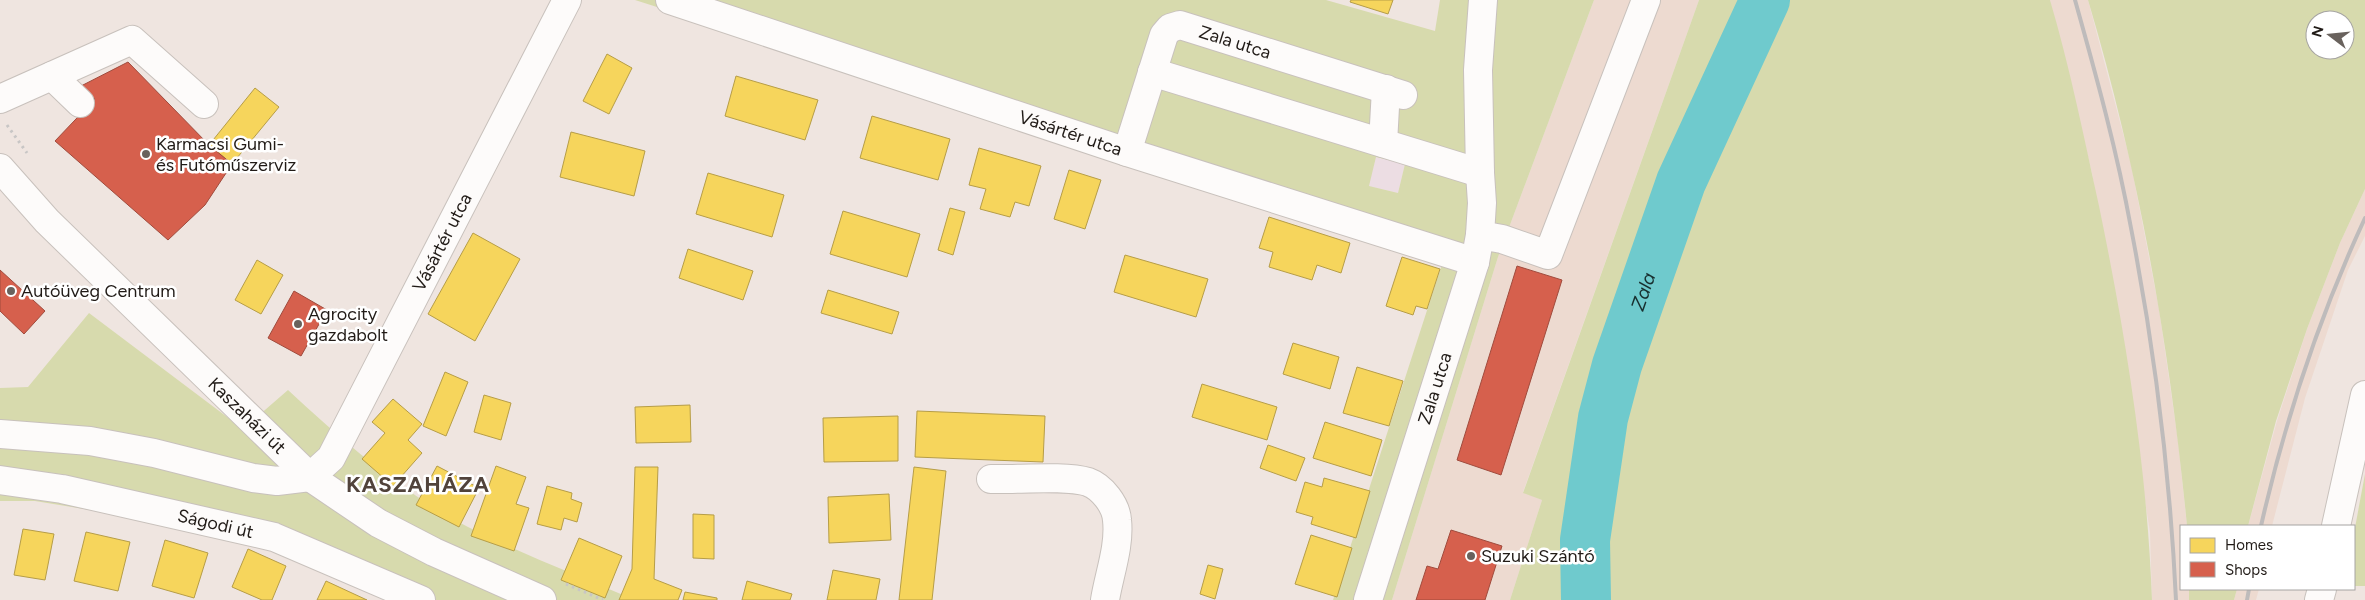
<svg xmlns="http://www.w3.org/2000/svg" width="2365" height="600" font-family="Figtree,sans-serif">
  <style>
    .built { fill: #eddad0 }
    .industrial { fill: #ecdde3 }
    .green { fill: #d7daad; fill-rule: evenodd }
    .homes { fill: #f6d55c; stroke: #b69d47 }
    .shops { fill: #d6604d; stroke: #a04b3d }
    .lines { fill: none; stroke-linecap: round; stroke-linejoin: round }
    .river { stroke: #6fcacd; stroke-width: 50 }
    .minor-casing { stroke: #c8c1bc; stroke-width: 30 }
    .path { stroke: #c8c6c5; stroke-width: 3; stroke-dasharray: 2.5 4; stroke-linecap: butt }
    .minor { stroke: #fdfbfa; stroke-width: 28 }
    .rail { stroke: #bebbbb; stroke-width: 4 }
    .poi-dot { fill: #69625d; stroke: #fff; stroke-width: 2 }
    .labels { text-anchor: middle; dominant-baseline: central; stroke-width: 5; stroke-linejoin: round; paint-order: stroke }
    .street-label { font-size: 18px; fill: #211b17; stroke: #fff }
    .poi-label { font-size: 18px; fill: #211b17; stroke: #fff; text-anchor: start }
    .water-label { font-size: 19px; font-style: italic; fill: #182f2f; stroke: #fff }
    .district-label { font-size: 22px; font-weight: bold; letter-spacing: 1px; fill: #51433b; stroke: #fff }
  </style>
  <rect width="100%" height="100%" fill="#efe5e0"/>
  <g class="built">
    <polygon points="1594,0 1699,0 1523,492 1542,500 1510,600 1392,600 1498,257"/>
    <polygon points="2050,0 2088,0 2131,164 2159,309 2178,441 2187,526 2181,526 2181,589 2189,589 2189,600 2152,600 2150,532 2092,173"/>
    <polygon points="2365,189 2365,236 2348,270 2305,398 2272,526 2248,526 2277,421 2307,329 2340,243"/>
    <polygon points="2237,589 2259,589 2256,600 2234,600"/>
  </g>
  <polygon class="industrial" points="1376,157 1405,164 1398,193 1368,186"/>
  <g class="green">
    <path d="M635 0H1326L1435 31 1440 0H1594L1498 257 1392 600H1333L1444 258ZM1376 157 1405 164 1398 193 1369 186Z"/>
    <path d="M1699 0H2050C2070 68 2084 137 2099 206 2126 337 2147 467 2152 600H1510L1542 500 1523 493Z"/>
    <path d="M2088 0H2365V189L2340 243 2307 329 2276 421 2248 526H2187C2170 348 2139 171 2088 0ZM2315 20H2345V50H2315Z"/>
    <path d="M89 313 243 429 288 390C343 441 401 492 468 527 522 554 580 576 635 600H398L322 568 232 537 164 522 35 501H0V388L28 387Z"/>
    <polygon points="2365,474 2365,586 2354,586 2354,533"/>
    <polygon points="2189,589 2237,589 2234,600 2189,600"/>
  </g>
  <g class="homes">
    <polygon points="1351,0 1393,0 1388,14 1350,2"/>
    <polygon points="607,54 632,68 609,114 583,101"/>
    <polygon points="736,76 818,100 805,140 725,116"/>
    <polygon points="255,88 279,107 232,164 209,145"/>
    <polygon points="872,116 950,139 938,180 860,158"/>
    <polygon points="571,132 645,151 634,196 560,177"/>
    <polygon points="979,148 1041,166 1029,206 1015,202 1010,217 980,209 986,189 969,185"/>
    <polygon points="1069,170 1101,180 1085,229 1054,219"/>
    <polygon points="708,173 784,195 772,237 696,214"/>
    <polygon points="950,208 965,212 953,255 938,250"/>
    <polygon points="843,211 920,234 907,277 830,254"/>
    <polygon points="1269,217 1350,243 1341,273 1317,265 1312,280 1269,267 1273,252 1259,248"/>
    <polygon points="473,233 520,259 475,341 428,314"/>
    <polygon points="688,249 753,271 743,300 679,278"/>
    <polygon points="1125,255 1208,279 1196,317 1114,292"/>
    <polygon points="1402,257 1440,269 1427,309 1416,306 1413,315 1386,306"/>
    <polygon points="257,260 283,275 261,314 235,300"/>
    <polygon points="828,290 899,312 892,334 821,313"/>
    <polygon points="1293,343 1339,357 1330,389 1283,374"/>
    <polygon points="1357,367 1403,381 1389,426 1343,413"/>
    <polygon points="445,372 468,382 446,436 423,426"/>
    <polygon points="1202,384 1277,407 1267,440 1192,417"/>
    <polygon points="484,395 511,403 501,440 474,432"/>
    <polygon points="393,399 422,424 408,440 422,453 393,486 362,459 385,433 372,422"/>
    <polygon points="690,405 691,442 636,443 635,407"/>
    <polygon points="917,411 1045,416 1043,462 915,457"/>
    <polygon points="898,416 898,461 824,462 823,418"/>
    <polygon points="1325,422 1382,440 1371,476 1313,458"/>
    <polygon points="1268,445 1305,458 1296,481 1260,468"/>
    <polygon points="437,466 479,488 459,527 416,505"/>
    <polygon points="496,466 526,477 516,504 529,508 514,551 471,536"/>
    <polygon points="635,467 658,467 654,579 682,590 678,600 619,600 632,569"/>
    <polygon points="914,467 946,471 932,600 899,600"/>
    <polygon points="1324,478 1370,491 1356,538 1311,524 1313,517 1296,512 1305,482 1322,487"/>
    <polygon points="547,486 572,493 571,499 582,503 577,522 564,518 561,530 537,524"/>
    <polygon points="889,494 891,540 829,543 828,497"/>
    <polygon points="693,514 714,515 714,559 693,558"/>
    <polygon points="23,529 54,534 45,580 14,575"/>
    <polygon points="86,532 130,542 118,591 74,581"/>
    <polygon points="1311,535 1352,548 1337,597 1295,584"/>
    <polygon points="579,538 622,556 605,598 561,580"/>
    <polygon points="165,540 208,553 194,598 152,586"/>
    <polygon points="248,549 286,566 272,600 262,600 232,587"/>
    <polygon points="1208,565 1223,569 1215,599 1200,594"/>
    <polygon points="833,570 880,579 876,600 827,600"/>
    <polygon points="326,581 367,600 317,600"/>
    <polygon points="747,581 792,594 790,600 742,600"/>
    <polygon points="685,592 717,598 717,600 683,600"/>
  </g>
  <g class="shops">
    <polygon points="128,62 209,145 232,164 205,205 168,240 55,141 95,99 81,86"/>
    <polygon points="1517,266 1562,280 1501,475 1457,460"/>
    <polygon points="0,270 45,311 24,334 0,311"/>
    <polygon points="294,291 327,310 301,356 268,338"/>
    <polygon points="1451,530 1502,546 1485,600 1416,600 1427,566 1438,569"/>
  </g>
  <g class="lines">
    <path class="river" id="s1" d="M1586 600 1585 540 1603 418 1617 365 1681 182 1765 0"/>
    <defs>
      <g id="minor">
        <path id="s2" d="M670 0 1127 152 1475 262"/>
        <polyline points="1152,72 1480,173"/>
        <polyline points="52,76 80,103"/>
        <polyline points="0,99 132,40 204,104"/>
        <polyline points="1383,143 1386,89"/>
        <path id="s3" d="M1127 152 1164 35 1170 28 1180 25 1403 95"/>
        <path id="s4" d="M0 168 47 221 310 477 378 523 434 552 542 600"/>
        <polyline points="1480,235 1502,239 1548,255 1646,0"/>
        <polyline points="0,434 90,441 154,453 253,478 277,481 310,477"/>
        <path id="s5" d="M310 477 331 458 567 0"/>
        <path d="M991 479C1017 480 1064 475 1088 482 1102 487 1116 505 1117 520 1120 546 1109 575 1105 600"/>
        <path id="s6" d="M0 480 62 489 274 537 421 600"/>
        <polyline points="2336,526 2365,395"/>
        <path id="s7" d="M1368 600 1475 262 1480 235 1482 203 1480 173 1478 70 1483 0"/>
        <polyline points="2319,600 2322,589"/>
      </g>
    </defs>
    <use href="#minor" class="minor-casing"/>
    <g class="path">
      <polyline points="7,125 27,153"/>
      <polyline points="566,584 603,600"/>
    </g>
    <use href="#minor" class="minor"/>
    <g class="rail">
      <path d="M2075 0C2096 75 2117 151 2131 228 2155 351 2170 475 2176 600"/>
      <path d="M2261 526C2285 420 2319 317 2365 218"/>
      <polyline points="2247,600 2249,589"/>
    </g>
  </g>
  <g class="poi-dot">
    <circle cx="146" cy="154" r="5"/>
    <circle cx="11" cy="291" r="5"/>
    <circle cx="298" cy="324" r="5"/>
    <circle cx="1471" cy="556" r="5"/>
  </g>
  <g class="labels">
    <g class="street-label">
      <text stroke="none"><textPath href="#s3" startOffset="200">Zala utca</textPath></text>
      <text stroke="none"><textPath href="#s2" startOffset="422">Vásártér utca</textPath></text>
      <text stroke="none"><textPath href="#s5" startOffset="271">Vásártér utca</textPath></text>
      <text stroke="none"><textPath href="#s7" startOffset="222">Zala utca</textPath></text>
      <text stroke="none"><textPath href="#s4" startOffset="350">Kaszaházi út</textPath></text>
      <text stroke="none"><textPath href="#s6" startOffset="220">Ságodi út</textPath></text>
    </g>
    <g class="poi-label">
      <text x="156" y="144">Karmacsi Gumi-<tspan x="156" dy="21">és Futóműszerviz</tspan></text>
      <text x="21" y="291">Autóüveg Centrum</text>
      <text x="308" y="314">Agrocity<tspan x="308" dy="21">gazdabolt</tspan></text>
      <text x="1481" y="556">Suzuki Szántó</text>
    </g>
    <g class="water-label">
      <text stroke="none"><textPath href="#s1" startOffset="316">Zala</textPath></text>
    </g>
    <g class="district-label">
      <text x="418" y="484">KASZAHÁZA</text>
    </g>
  </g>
  <rect x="2180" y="525" width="175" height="65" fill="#ffffff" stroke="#a6a4a2"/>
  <rect x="2190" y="538" width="25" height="15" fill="#f6d55c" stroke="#a6a4a2"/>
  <text x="2225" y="550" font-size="15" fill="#211b17">Homes</text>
  <rect x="2190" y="562" width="25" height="15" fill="#d6604d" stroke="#a6a4a2"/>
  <text x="2225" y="575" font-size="15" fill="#211b17">Shops</text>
  <g transform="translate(2330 35) rotate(286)"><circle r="24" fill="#ffffff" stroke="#a6a4a2"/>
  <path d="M0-4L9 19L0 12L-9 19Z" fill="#69625d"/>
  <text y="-8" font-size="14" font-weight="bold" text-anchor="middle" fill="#211b17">N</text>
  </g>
</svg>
